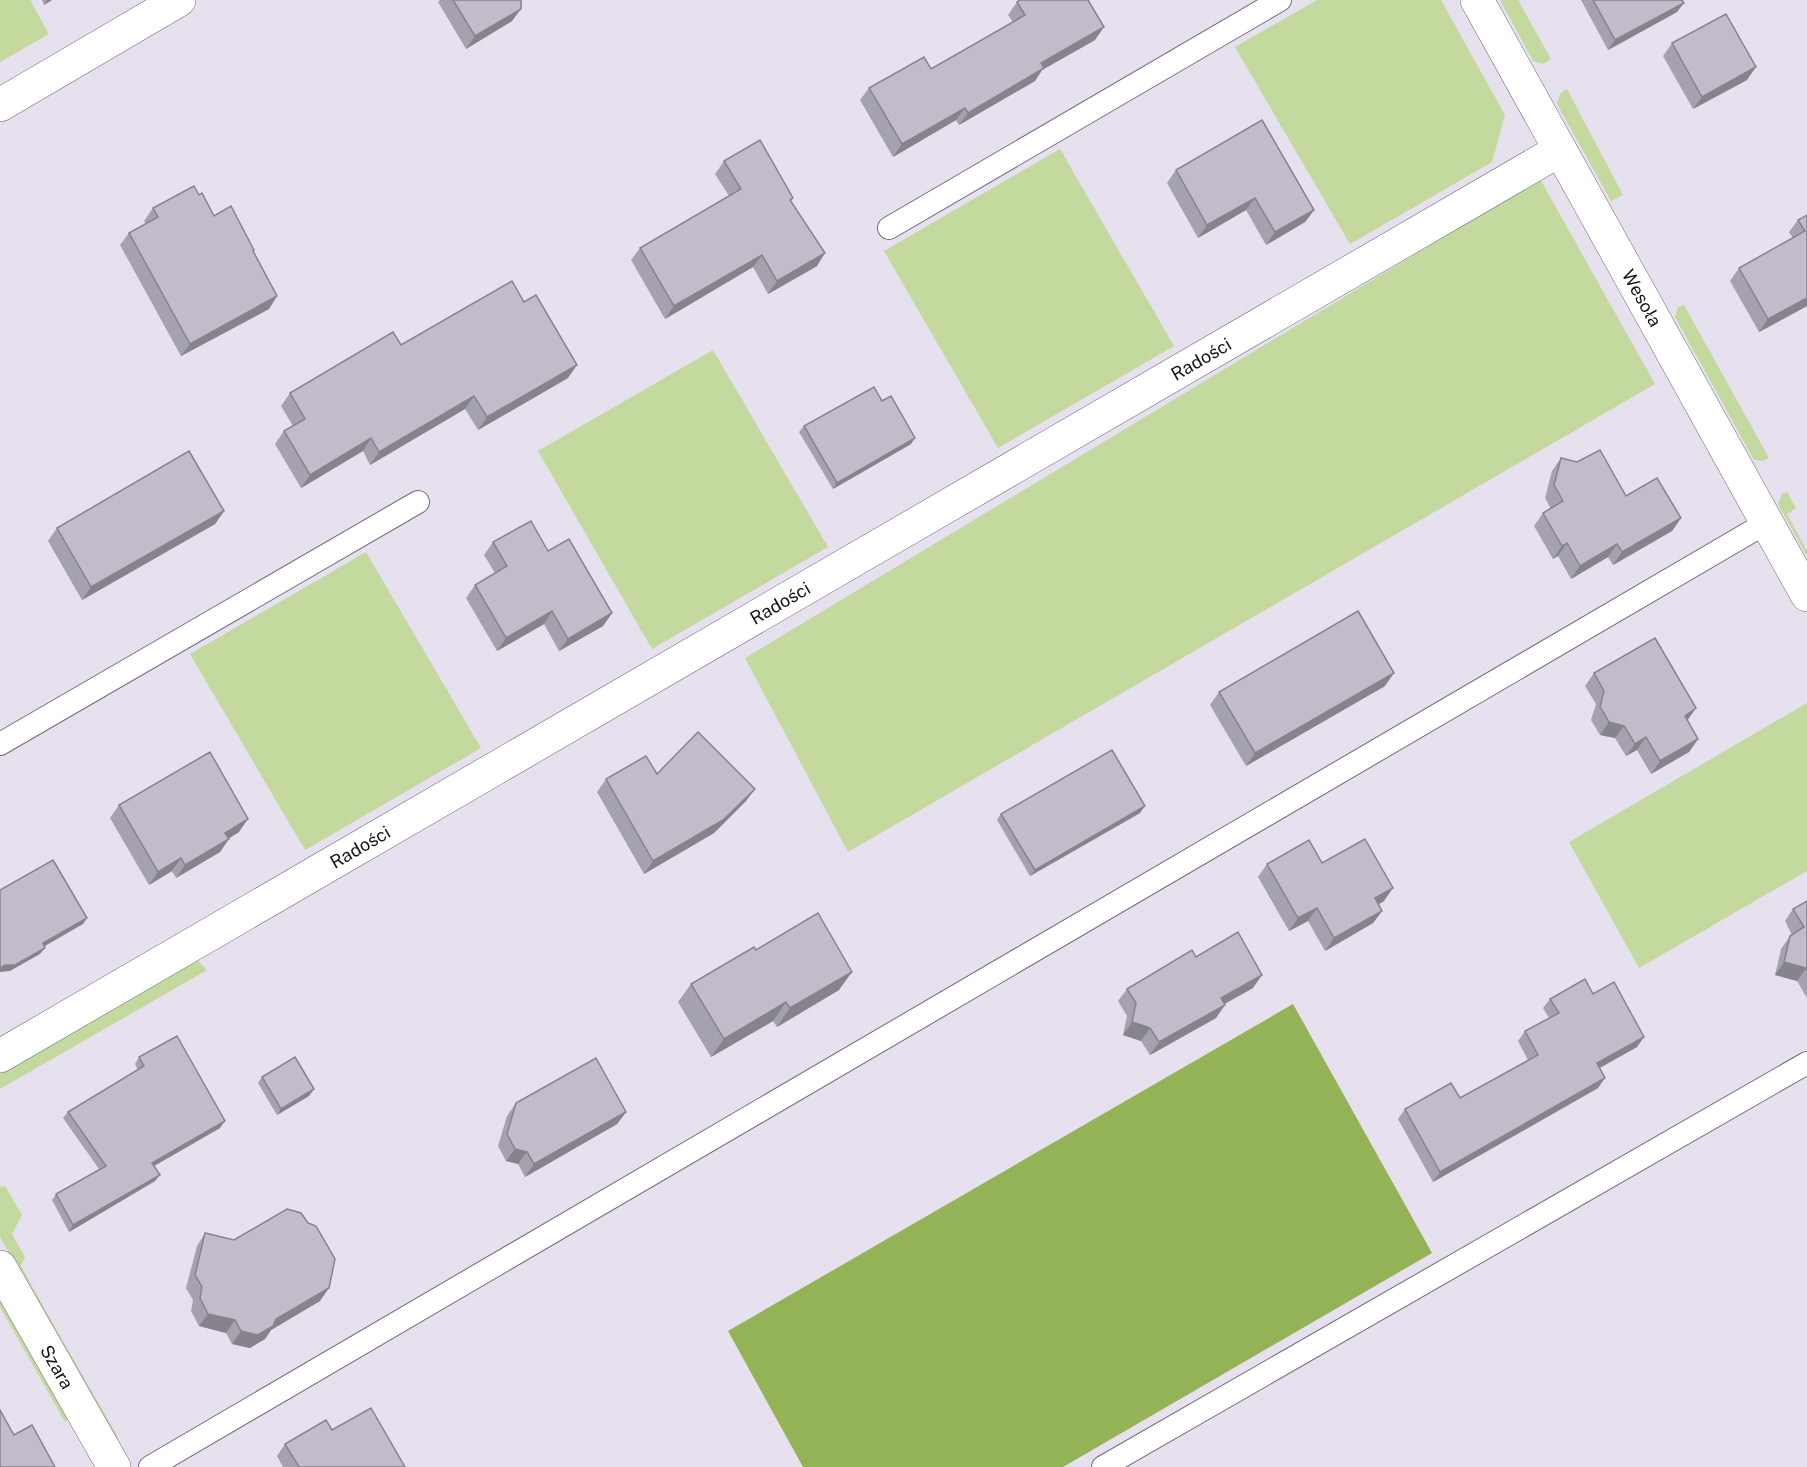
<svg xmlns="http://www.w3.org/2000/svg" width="1807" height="1467" font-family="'Public Sans',sans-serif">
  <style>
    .green { fill: #c3d99d }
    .forest { fill: #94b256 }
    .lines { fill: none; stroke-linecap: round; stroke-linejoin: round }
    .service-casing { stroke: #706b78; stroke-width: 24 }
    .minor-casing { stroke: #706b78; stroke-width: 34 }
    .service { stroke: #fff; stroke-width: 22 }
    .minor { stroke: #fff; stroke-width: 33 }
    .wall { fill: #a6a1ae }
    .shaded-wall { fill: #87838d }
    .building { fill: #c1bbca; stroke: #87838d; stroke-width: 1.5 }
    .labels { text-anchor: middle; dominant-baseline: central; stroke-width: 6; stroke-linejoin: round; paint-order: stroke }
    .street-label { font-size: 18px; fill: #151318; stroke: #fff }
  </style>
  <rect width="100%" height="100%" fill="#e6e0ef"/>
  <g class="green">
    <polygon points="0,0 30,0 49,34 0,62"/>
    <polygon points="1317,0 1441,0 1505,115 1492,162 1350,244 1235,47"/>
    <polygon points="1500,0 1518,0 1551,59 1543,64 1533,61"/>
    <polygon points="1567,89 1623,195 1611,201 1557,104 1560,94"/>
    <polygon points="1060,149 1174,346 998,448 884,251"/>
    <polygon points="1540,179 1655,384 848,852 745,658"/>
    <polygon points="1684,305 1769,458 1763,461 1754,460 1675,317 1678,307"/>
    <polygon points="713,350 828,547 652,649 538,451"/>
    <polygon points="1787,492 1796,508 1787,514 1807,551 1807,556 1778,504 1782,494"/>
    <polygon points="366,552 481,748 305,850 190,654"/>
    <polygon points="1807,703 1807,871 1639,968 1569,842"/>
    <polygon points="197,960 207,970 0,1089 0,1071"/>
    <polygon points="5,1186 22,1215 12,1234 25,1257 21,1266 48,1315 118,1437 113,1440 0,1237 0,1187"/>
    <polygon points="0,1293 69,1416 65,1422 0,1307"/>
  </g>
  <polygon class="forest" points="1293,1004 1432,1253 1063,1467 803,1467 728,1331"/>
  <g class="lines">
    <defs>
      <g id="service">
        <polyline points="889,228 1280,0"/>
        <polyline points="0,744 418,502"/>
        <polyline points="150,1467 1766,523"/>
        <polyline points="1103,1467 1807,1063"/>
      </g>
      <g id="minor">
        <polyline points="1477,0 1807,595"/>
        <polyline points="0,105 179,0"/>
        <polyline points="0,1056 1560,150"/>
        <polyline points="0,1267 114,1467"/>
      </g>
    </defs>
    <use href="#service" class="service-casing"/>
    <use href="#minor" class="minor-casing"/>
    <use href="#service" class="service"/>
    <use href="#minor" class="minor"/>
  </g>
  <g class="wall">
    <polygon points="42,0 52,0 44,5"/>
    <polygon points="440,0 521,0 512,21 466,49 438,2"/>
    <polygon points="1581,0 1682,0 1677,12 1608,50"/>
    <polygon points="1017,2 1095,40 1042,70 1035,81 959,125 956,120 893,157 860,100 869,88 931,69 1013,22 1008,15"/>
    <polygon points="1672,43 1747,80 1693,109 1663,56"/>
    <polygon points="724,161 793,198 791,201 817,266 768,294 753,267 665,319 631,260 640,248 729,196 715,174"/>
    <polygon points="1176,170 1314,210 1305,222 1266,245 1246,210 1198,238 1167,183"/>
    <polygon points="199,195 214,216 254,250 253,252 277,296 269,309 181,356 120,245 129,233 146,224 144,221 153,208"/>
    <polygon points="1807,215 1807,306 1759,332 1730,281 1739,268 1793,238 1789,232 1798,220"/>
    <polygon points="401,345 568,378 478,430 465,409 370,465 363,451 301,488 275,444 284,431 293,426 281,406 290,393"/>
    <polygon points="882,401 911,444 833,489 799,432 804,426"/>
    <polygon points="1561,458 1626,496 1681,518 1672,531 1613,565 1608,557 1571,579 1558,556 1553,559 1534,526 1543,513 1551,509 1545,498 1552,471"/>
    <polygon points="224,511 215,524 82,600 48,541 57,528"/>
    <polygon points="493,542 548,551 612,613 603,626 559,651 544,624 497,651 466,598 475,585 495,573 484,555"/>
    <polygon points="1594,673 1687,720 1698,739 1689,752 1651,774 1637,750 1626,756 1615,738 1600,735 1591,720 1596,704 1585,686"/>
    <polygon points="1385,686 1246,766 1210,705 1219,692"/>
    <polygon points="606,779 746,801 714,833 644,874 597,792"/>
    <polygon points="119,805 239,832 228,839 220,852 176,878 172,871 149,885 110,818"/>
    <polygon points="1140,813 1030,876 997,820 1001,814"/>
    <polygon points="1322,863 1384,901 1379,904 1382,911 1373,923 1325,951 1308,921 1289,931 1258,877 1267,864"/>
    <polygon points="1807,901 1807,998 1797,981 1775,975 1781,949 1790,936 1792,935 1785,921 1793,909"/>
    <polygon points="756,950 839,990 777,1027 773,1021 711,1057 678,1002 691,984"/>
    <polygon points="1196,957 1253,988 1224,1004 1216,1018 1150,1055 1141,1041 1123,1035 1127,1016 1118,1001 1127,989"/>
    <polygon points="1593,994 1637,1047 1600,1068 1598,1088 1433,1182 1398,1119 1405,1109 1460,1098 1528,1060 1518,1041 1525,1031 1549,1018 1543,1008 1550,999"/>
    <polygon points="139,1057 220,1128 154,1166 155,1181 69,1232 52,1200 56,1194 99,1169 63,1118 68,1112 138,1070 135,1064"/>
    <polygon points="262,1077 314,1089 309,1096 277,1115 258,1083"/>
    <polygon points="516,1103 626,1112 617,1124 525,1177 518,1164 506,1161 498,1146 507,1116"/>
    <polygon points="205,1233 320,1301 271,1330 265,1339 250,1348 232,1344 226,1333 199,1326 191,1311 193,1300 186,1288 197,1246"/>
    <polygon points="332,1430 405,1467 283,1467 277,1456 285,1444"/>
  </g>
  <g class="shaded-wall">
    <polygon points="47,0 52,0 44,5"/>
    <polygon points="1684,3 1677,12 1608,50 1615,40"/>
    <polygon points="521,9 512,21 466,49 475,36"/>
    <polygon points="1104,27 1095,40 1042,70 1035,81 959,125 968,113 1041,63"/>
    <polygon points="1756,67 1747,80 1693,109 1702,97"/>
    <polygon points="965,108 956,120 893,157 902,144"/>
    <polygon points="1255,198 1246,210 1198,238 1207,225"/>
    <polygon points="1314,210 1305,222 1266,245 1275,232"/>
    <polygon points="825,253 817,266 768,294 777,281"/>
    <polygon points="762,255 753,267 665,319 674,306"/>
    <polygon points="277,296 269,309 181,356 190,344"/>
    <polygon points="1807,298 1807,306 1759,332 1768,319"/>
    <polygon points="577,365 568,378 478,430 487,417"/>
    <polygon points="474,396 465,409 370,465 379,452"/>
    <polygon points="371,438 363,451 301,488 310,475"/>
    <polygon points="915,438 911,444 833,489 837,483"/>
    <polygon points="224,511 215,524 82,600 91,587"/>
    <polygon points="1681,518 1672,531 1613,565 1622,552"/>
    <polygon points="1567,543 1558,556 1553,559 1562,546"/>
    <polygon points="1617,544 1608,557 1571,579 1580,566"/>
    <polygon points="552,611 544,624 497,651 506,638"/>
    <polygon points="612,613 603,626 559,651 568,639"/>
    <polygon points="1394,673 1385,686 1246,766 1255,753"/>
    <polygon points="1696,708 1687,721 1685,716"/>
    <polygon points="1609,722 1624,726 1615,738 1600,735"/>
    <polygon points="1646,737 1637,750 1626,756 1635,744"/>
    <polygon points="1698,739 1689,752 1651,774 1660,761"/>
    <polygon points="755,789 746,801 714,833 644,874 653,861"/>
    <polygon points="1145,806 1140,813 1030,876 1035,870"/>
    <polygon points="248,819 239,832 216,846 225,833"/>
    <polygon points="229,839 220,852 176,878 185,865"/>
    <polygon points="181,858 172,871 149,885 158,872"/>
    <polygon points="1393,888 1384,901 1367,911 1375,898"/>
    <polygon points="1317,908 1308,921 1289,931 1298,918"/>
    <polygon points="1382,911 1373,923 1325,951 1334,938"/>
    <polygon points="87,918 83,924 38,950 43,943"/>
    <polygon points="45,948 40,954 10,971 0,972 0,968 5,965"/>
    <polygon points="1784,962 1806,968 1797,981 1775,975"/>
    <polygon points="852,972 839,990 777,1027 790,1008"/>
    <polygon points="1262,975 1253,988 1212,1011 1221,998"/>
    <polygon points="786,1002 773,1021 711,1057 724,1039"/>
    <polygon points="1225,1005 1216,1018 1150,1055 1159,1042"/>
    <polygon points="1132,1022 1150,1028 1141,1041 1123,1035"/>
    <polygon points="1644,1037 1637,1047 1590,1073 1597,1063"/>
    <polygon points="1605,1078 1598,1088 1433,1182 1440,1172"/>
    <polygon points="314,1089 309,1096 277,1115 281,1109"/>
    <polygon points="626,1112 617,1124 525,1177 534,1164"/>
    <polygon points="225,1121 220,1128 147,1170 152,1163"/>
    <polygon points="515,1149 527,1152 518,1164 506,1161"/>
    <polygon points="160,1175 155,1181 69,1232 73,1225"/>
    <polygon points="329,1288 320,1301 271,1330 265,1339 250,1348 232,1344 241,1331 276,1319"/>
    <polygon points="208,1314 235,1320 226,1333 199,1326"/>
  </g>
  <g class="building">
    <polygon points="453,0 521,0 521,9 475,36"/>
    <polygon points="1020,0 1088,0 1104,27 1041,63 1044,68 968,113 965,108 902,144 869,88 924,57 931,69 1025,15 1017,2"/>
    <polygon points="1593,0 1682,0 1684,3 1615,40"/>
    <polygon points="1726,14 1756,67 1702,97 1672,43"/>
    <polygon points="1262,120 1314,210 1275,232 1255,198 1207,225 1176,170"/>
    <polygon points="760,140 793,198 790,200 825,253 777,281 762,255 674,306 640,248 741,189 724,161"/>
    <polygon points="194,186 199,195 202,193 214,216 231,206 254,250 253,251 277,296 190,344 129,233 158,217 153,208"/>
    <polygon points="1807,215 1807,298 1768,319 1739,268 1805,231 1798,220"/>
    <polygon points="512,281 524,302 536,295 577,365 487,417 474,396 379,452 371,438 310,475 284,431 305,419 290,393 393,332 401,345"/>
    <polygon points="874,387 882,401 891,396 915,438 837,483 804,426"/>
    <polygon points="1600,450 1626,496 1657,478 1681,518 1622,552 1617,544 1580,566 1567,543 1562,546 1543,513 1563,501 1554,485 1561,458 1577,462"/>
    <polygon points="189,451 224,511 91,587 57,528"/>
    <polygon points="531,521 548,551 569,539 612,613 568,639 552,611 506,638 475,585 507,566 493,542"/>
    <polygon points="1358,611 1394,673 1255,753 1219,692"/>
    <polygon points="1655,638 1696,708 1685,716 1698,739 1660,761 1646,737 1635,744 1624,726 1609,722 1600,707 1604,691 1594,673"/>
    <polygon points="698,732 755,789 723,820 653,861 606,779 646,756 657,774"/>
    <polygon points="1112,750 1145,806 1035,870 1001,814"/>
    <polygon points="210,752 248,819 225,833 229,839 185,865 181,858 158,872 119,805"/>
    <polygon points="1365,839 1393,888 1375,898 1382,911 1334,938 1317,908 1298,918 1267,864 1309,840 1322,863"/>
    <polygon points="53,860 87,918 43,943 45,948 15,965 5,965 0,968 0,890"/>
    <polygon points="1807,901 1807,971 1806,968 1784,962 1790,936 1804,927 1793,909"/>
    <polygon points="818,913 852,972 790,1008 786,1002 724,1039 691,984 754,947 756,950"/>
    <polygon points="1238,932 1262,975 1221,998 1225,1005 1159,1042 1150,1028 1132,1022 1136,1003 1127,989 1192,950 1196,957"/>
    <polygon points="1585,979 1593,994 1614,982 1644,1037 1597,1063 1605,1078 1440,1172 1405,1109 1451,1083 1460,1098 1538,1055 1525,1031 1559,1013 1550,999"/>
    <polygon points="177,1036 225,1121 152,1163 160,1175 73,1225 56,1194 106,1166 68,1112 144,1066 139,1057"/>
    <polygon points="295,1057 314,1089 281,1109 262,1077"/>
    <polygon points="596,1058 626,1112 534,1164 527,1152 515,1149 507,1134 516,1103"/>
    <polygon points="287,1209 301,1213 308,1223 316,1226 335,1259 329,1288 276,1319 273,1326 258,1335 241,1331 235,1320 208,1314 200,1298 202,1287 195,1275 205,1233 234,1240"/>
    <polygon points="371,1408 405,1467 299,1467 285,1444 326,1420 332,1430"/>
    <polygon points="0,1410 14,1435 32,1425 55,1467 0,1467"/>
  </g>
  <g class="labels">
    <g class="street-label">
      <text transform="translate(1642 298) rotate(61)">Wesoła</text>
      <text transform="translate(1201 359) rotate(-30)">Radości</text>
      <text transform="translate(780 603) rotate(-30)">Radości</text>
      <text transform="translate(360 847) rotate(-30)">Radości</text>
      <text transform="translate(57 1367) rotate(60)">Szara</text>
    </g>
  </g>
</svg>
